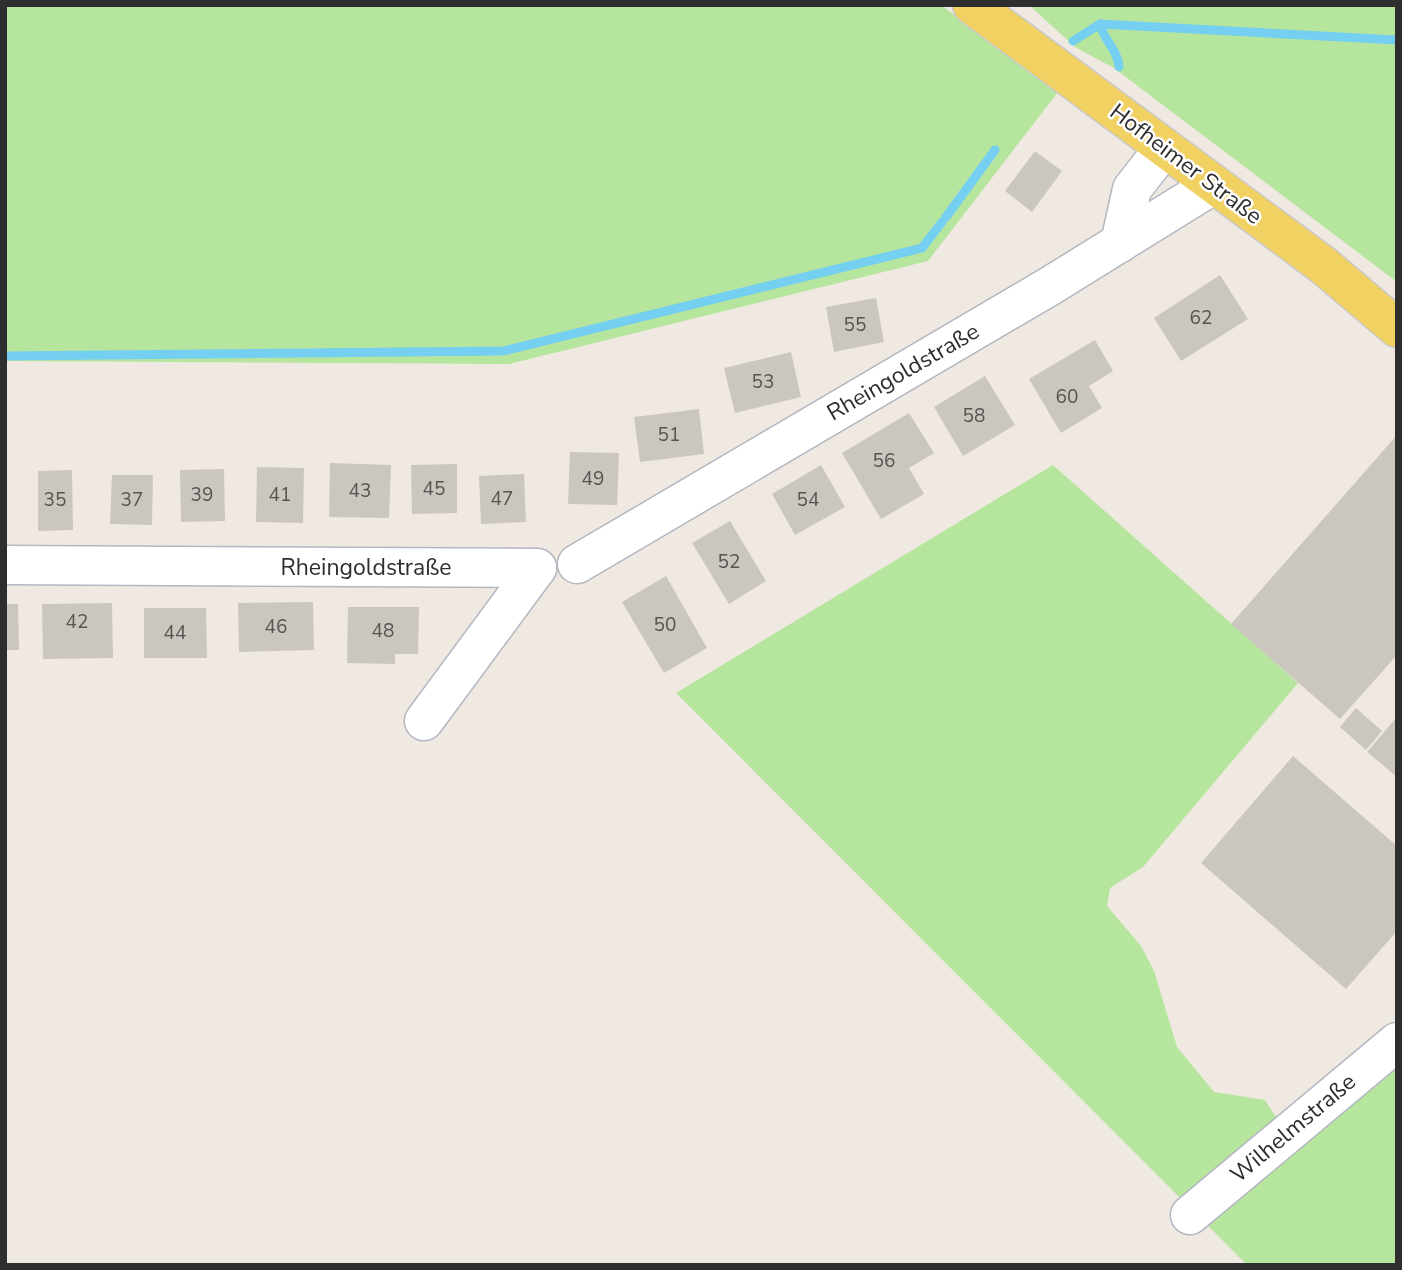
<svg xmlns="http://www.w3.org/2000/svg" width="1402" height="1270" font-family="'Nunito Sans',sans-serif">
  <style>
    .green { fill: #b6e59e }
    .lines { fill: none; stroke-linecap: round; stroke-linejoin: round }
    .stream { stroke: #75cff0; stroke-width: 9 }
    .building { fill: #cbc7bf }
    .minor-casing { stroke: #b4b7c1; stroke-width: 41 }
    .major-casing { stroke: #c9c9c9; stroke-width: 41 }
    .minor { stroke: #fff; stroke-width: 38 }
    .major { stroke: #f2d163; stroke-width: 38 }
    .labels { text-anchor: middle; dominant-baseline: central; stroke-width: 5; stroke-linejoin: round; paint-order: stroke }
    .number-label { font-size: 19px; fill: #555452 }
    .street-label { font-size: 23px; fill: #2e2e2e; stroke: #fff }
  </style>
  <rect width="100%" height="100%" fill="#efe9e1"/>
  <g class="green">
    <polygon points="5,5 941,5 1058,92 928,261 509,364 5,361"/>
    <polygon points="1029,5 1397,5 1397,282 1114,68 1075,47"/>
    <polygon points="1053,465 1298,683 1143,867 1110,888 1107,906 1141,946 1154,971 1177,1047 1214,1092 1265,1100 1292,1142 1397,1055 1397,1265 1247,1265 676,693"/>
  </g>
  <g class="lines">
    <g class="stream">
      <path d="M1100 24C1104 41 1118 50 1119 67"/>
      <polyline points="1073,41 1100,24 1397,40"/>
      <polyline points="946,217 995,150"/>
      <polyline points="5,356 503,351 922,248 942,222"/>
    </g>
  </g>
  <g class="building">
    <polygon points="1035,151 1062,171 1032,212 1005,191"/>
    <polygon points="1220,275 1248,319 1181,361 1154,318"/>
    <polygon points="876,298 884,342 834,352 826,307"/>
    <polygon points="1095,340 1113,371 1089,386 1102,408 1061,433 1029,379"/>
    <polygon points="791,352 801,397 735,413 724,368"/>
    <polygon points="985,376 1015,425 963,456 934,407"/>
    <polygon points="699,409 704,454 640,462 634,417"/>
    <polygon points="909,413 934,453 909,468 924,494 881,519 842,453"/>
    <polygon points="1397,435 1397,655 1340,719 1231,624"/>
    <polygon points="570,452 619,453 617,505 568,504"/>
    <polygon points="330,463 391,465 389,518 329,517"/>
    <polygon points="457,464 457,513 412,514 411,465"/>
    <polygon points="821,465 845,507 795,535 772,494"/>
    <polygon points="257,467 304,468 303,523 256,522"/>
    <polygon points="224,469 225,521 181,522 180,470"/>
    <polygon points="72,470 73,530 38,531 38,471"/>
    <polygon points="524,474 526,522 481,524 479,476"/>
    <polygon points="112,475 153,475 152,525 110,524"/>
    <polygon points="730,521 766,581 729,604 692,543"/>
    <polygon points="666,576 707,648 664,673 622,602"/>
    <polygon points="313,602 314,650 239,652 238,603"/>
    <polygon points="112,603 113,658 43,659 42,604"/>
    <polygon points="5,604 18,604 19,650 5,650"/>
    <polygon points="348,607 419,607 418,654 395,654 395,664 347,663"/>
    <polygon points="144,608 206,608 207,658 144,658"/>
    <polygon points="1356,708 1382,731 1366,750 1340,727"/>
    <polygon points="1397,717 1397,777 1367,752"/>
    <polygon points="1293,756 1397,846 1397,931 1346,989 1201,863"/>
  </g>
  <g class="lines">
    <defs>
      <g id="minor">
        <polyline points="1120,243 1132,189 1164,148"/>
        <polyline points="577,564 1050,286 1213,185"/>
        <polyline points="5,565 537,568"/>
        <polyline points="424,721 537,568"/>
        <polyline points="1190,1215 1397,1042"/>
      </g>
      <polyline id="major" points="972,5 1323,265 1397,328"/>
    </defs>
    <use href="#minor" class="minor-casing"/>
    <use href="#major" class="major-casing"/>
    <use href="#minor" class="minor"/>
    <use href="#major" class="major"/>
  </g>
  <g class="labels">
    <g class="number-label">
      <text x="1201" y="318">62</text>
      <text x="855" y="325">55</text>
      <text x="763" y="382">53</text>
      <text x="1067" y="397">60</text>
      <text x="974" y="416">58</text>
      <text x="669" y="435">51</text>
      <text x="884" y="461">56</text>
      <text x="593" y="479">49</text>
      <text x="434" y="489">45</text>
      <text x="360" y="491">43</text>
      <text x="202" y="495">39</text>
      <text x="280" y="495">41</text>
      <text x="502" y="499">47</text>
      <text x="55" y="500">35</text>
      <text x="132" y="500">37</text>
      <text x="808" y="500">54</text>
      <text x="729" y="562">52</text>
      <text x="77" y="622">42</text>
      <text x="665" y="625">50</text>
      <text x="276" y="627">46</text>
      <text x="383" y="631">48</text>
      <text x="175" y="633">44</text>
    </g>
    <g class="street-label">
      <text transform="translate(1186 164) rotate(37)">Hofheimer Straße</text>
      <text transform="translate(903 372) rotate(-30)">Rheingoldstraße</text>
      <text x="366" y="567">Rheingoldstraße</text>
      <text transform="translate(1293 1128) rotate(-40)">Wilhelmstraße</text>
    </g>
  </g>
  <rect width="1402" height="1270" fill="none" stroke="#2e2e2e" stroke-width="14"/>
</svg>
